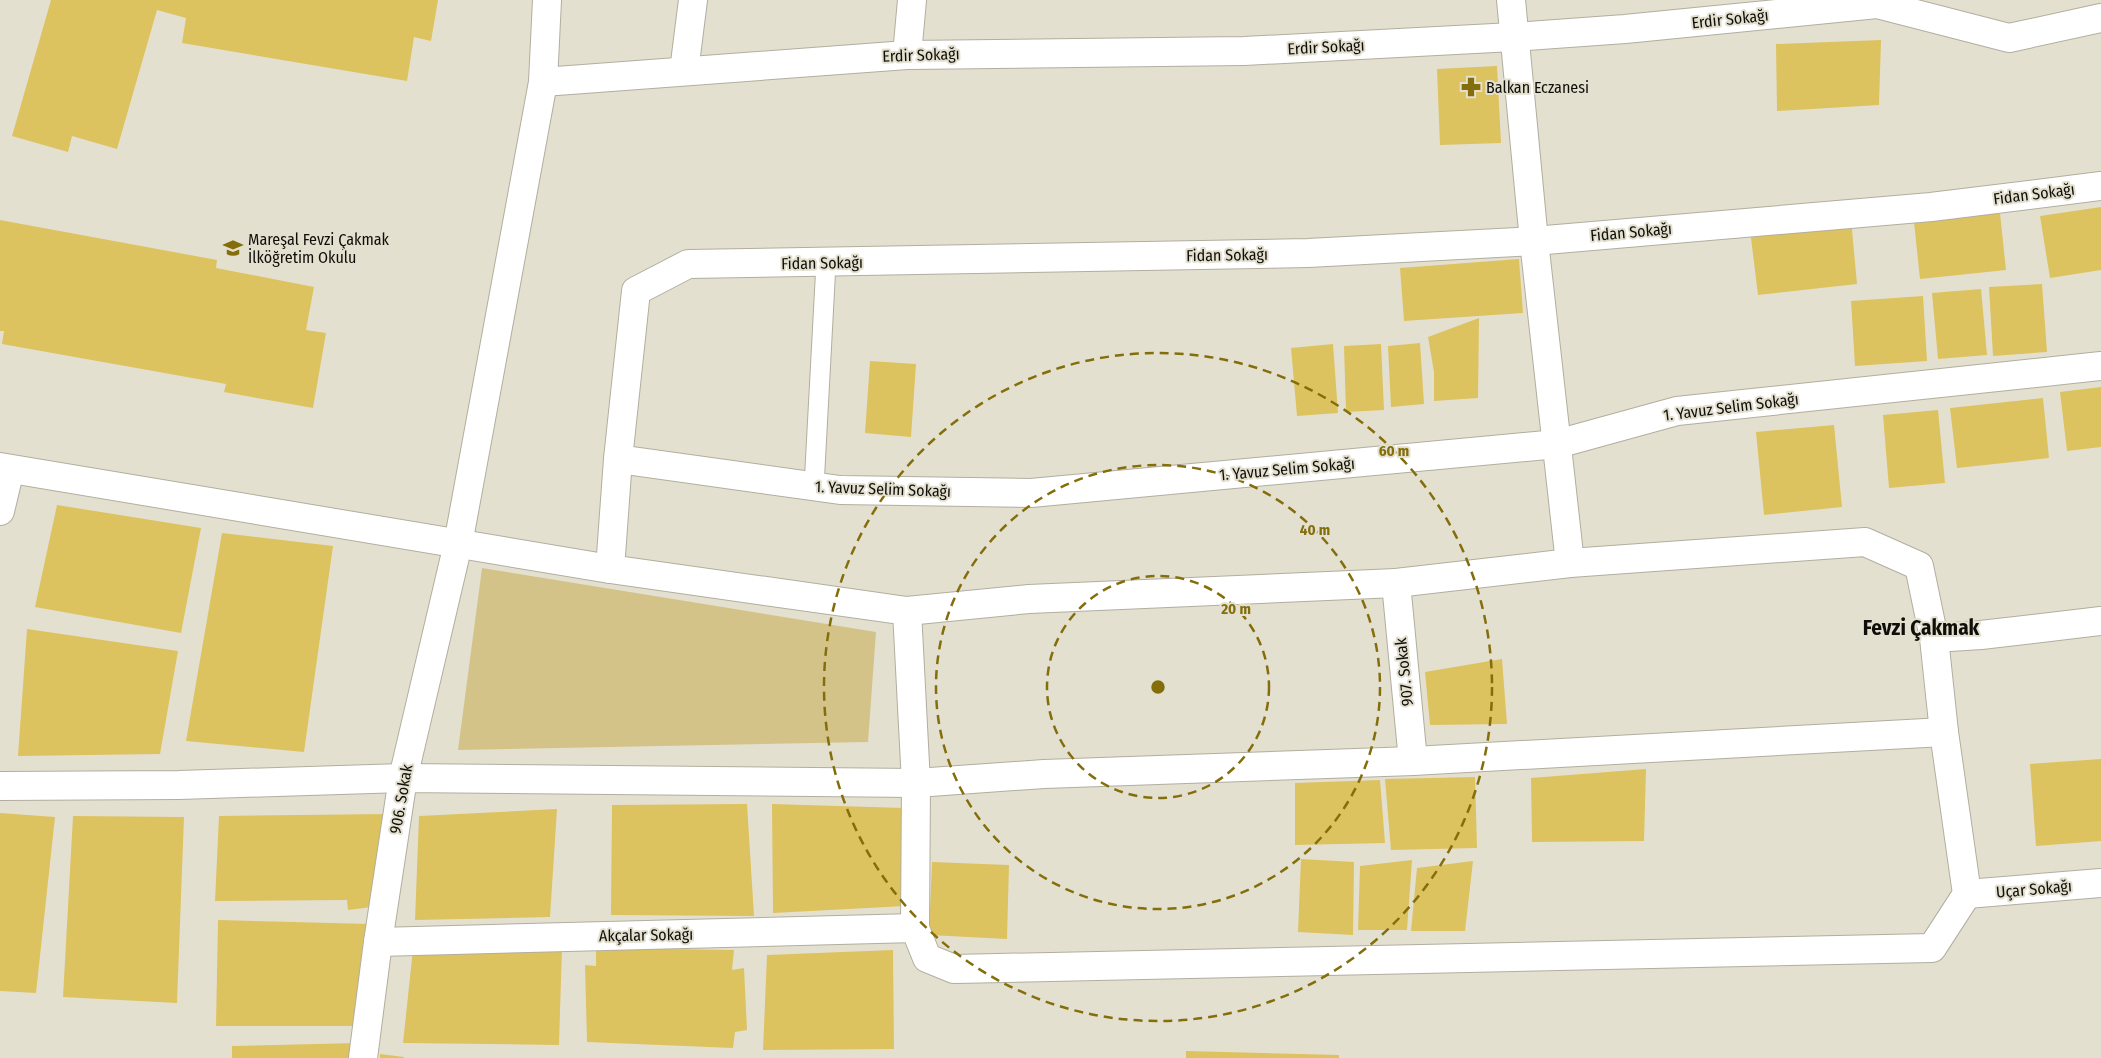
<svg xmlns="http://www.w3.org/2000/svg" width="2101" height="1058" font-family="'Fira Sans Condensed',sans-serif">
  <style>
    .green { fill: #d4c388 }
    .building { fill: #ddc260 }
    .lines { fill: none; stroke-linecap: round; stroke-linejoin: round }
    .service-casing { stroke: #b2ae9f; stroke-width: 21 }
    .minor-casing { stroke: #b2ae9f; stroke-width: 30 }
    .service { stroke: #fff; stroke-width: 19 }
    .minor { stroke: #fff; stroke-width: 28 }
    .ring { fill: none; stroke: #846e0b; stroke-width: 2.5; stroke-dasharray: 9 6 }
    .labels { text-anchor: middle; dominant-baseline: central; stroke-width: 4; stroke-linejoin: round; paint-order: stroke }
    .street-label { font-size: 16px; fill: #100e09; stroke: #e4e0d0 }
    .poi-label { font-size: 16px; fill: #100e09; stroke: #e4e0d0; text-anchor: start }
    .district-label { font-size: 21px; font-weight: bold; fill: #100e09; stroke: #e4e0d0 }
    .centre { fill: #846e0b; stroke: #e4e0d0; stroke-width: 2.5 }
    .ring-label { font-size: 15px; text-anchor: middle; font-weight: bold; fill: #846e0b; stroke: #e4e0d0; stroke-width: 4; stroke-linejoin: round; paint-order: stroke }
  </style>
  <rect width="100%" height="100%" fill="#e4e0d0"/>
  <polygon class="green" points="482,568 876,632 868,742 458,750"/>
  <g class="building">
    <polygon points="51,0 438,0 431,41 414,37 407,81 182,43 186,18 157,10 117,149 72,136 68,152 12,136"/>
    <polygon points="1881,40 1879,105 1777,111 1776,44"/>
    <polygon points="1497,66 1501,143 1440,145 1437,69"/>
    <polygon points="2101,207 2101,270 2050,278 2040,216"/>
    <polygon points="2000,213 2006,270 1920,279 1914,222"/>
    <polygon points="1851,219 1857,284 1758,295 1750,230"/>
    <polygon points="0,220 217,260 216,268 314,287 306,330 326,333 313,408 224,392 226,384 2,344 4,331 0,331"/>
    <polygon points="1519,259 1523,313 1404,321 1400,268"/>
    <polygon points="2042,284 2047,352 1993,356 1989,287"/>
    <polygon points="1981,289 1987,355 1938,359 1932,293"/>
    <polygon points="1923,296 1927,361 1855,366 1851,301"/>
    <polygon points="1479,318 1478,398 1434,401 1434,372 1428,337"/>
    <polygon points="1420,343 1424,404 1391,407 1388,346"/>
    <polygon points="1333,344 1338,413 1297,416 1291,348"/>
    <polygon points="1381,344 1384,410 1346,412 1344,346"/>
    <polygon points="870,361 916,364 911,437 865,433"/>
    <polygon points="2101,387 2101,447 2067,451 2060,392"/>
    <polygon points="2043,398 2049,458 1957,468 1950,408"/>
    <polygon points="1938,410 1945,483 1889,488 1883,415"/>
    <polygon points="1834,425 1842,507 1764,515 1756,432"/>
    <polygon points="57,505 201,528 181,633 35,607"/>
    <polygon points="222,533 333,546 304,752 186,741"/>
    <polygon points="27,629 178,651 160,754 18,756"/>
    <polygon points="1502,659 1507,724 1430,725 1425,672"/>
    <polygon points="2101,759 2101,841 2036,846 2030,764"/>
    <polygon points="1646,769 1644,841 1532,842 1531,778"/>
    <polygon points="1475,777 1477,848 1391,850 1385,779"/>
    <polygon points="1380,780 1385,843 1295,845 1295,783"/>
    <polygon points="747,804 754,916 611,915 612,805"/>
    <polygon points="772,804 904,808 905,906 773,913"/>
    <polygon points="557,809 550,917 415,920 419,816"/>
    <polygon points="0,813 55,817 36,993 0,991"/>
    <polygon points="388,814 380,906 348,910 347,900 215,901 219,816"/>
    <polygon points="73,816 184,817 177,1003 63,997"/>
    <polygon points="1301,859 1354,862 1353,935 1298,932"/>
    <polygon points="1412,860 1407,930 1358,930 1360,866"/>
    <polygon points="1473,861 1465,931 1411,931 1417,868"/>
    <polygon points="932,862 1009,865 1007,939 929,935"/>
    <polygon points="218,920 370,924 359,1026 216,1026"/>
    <polygon points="562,947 559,1045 403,1043 413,949"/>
    <polygon points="596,948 734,950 732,970 744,968 747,1030 735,1032 733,1048 587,1042 585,965 596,966"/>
    <polygon points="893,950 894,1049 763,1050 767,955"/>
    <polygon points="358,1043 357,1058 232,1058 232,1046"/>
    <polygon points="1186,1051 1339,1055 1339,1058 1186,1058"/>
    <polygon points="380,1054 404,1057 404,1058 380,1058"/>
  </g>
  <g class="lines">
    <defs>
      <polyline id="service" points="814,487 826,263"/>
      <g id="minor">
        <polyline points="1511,0 1534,241 1570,563"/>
        <polyline points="907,55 912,0"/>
        <polyline points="684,71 693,0"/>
        <polyline points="543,82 907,55 1244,51 1513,37 1625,29 1877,4 2009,38 2101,18"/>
        <polyline points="618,459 840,490 1031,493 1557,444 1677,411 2101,366"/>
        <polyline points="0,467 610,569 907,611 1029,599 1396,583 1570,563 1865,542 1919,566 1934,638 1944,732 1967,894 1932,948 954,969 927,958 915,928 916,783 907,611"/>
        <polyline points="0,511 10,469"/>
        <polyline points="610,569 618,459 636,291 688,264 1308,253 1534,241 1931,207 2101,186"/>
        <polyline points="1396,583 1413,761"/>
        <polyline points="1934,638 1981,635 2101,621"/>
        <polyline points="0,786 179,785 403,778 916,783 1044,774 1413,761 1944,732"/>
        <polyline points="1967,894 2101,883"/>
        <polyline points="378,942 915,928"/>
        <polyline points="363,1058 378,942 403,778 458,544 543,82 547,0"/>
      </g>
    </defs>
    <use href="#service" class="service-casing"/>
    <use href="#minor" class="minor-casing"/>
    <use href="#service" class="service"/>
    <use href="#minor" class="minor"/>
  </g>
  <g class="ring">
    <circle cx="1158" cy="687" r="111"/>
    <circle cx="1158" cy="687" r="222"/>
    <circle cx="1158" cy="687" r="334"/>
  </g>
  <defs>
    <symbol id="pharmacy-bare" viewBox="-9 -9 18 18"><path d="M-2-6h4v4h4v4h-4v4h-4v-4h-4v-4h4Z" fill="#846e0b" stroke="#e4e0d0" stroke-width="2.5" paint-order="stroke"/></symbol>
    <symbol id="school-bare" viewBox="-9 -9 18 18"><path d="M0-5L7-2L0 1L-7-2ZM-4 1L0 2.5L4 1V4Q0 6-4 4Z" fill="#846e0b" stroke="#e4e0d0" stroke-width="2.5" paint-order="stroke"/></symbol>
  </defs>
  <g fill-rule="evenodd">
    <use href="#pharmacy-bare" x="1457" y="73" width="28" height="28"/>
    <use href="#school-bare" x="219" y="234" width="28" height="28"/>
  </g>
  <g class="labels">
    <g class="street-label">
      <text transform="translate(1730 19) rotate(-6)">Erdir Sokağı</text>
      <text transform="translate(1326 47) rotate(-3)">Erdir Sokağı</text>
      <text transform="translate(921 55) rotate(-2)">Erdir Sokağı</text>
      <text transform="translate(2034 194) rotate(-7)">Fidan Sokağı</text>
      <text transform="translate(1631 232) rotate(-5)">Fidan Sokağı</text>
      <text transform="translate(1227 255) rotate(-1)">Fidan Sokağı</text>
      <text transform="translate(822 263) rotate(-1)">Fidan Sokağı</text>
      <text transform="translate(1731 407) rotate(-7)">1. Yavuz Selim Sokağı</text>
      <text transform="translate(1287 469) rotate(-5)">1. Yavuz Selim Sokağı</text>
      <text transform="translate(883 489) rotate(2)">1. Yavuz Selim Sokağı</text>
      <text transform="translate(1404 672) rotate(-96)">907. Sokak</text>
      <text transform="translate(401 799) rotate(-80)">906. Sokak</text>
      <text transform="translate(2034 889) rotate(-5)">Uçar Sokağı</text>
      <text transform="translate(646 935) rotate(-1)">Akçalar Sokağı</text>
    </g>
    <g class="poi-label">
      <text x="1486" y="87">Balkan Eczanesi</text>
      <text x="248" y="239">Mareşal Fevzi Çakmak<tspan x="248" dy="18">İlköğretim Okulu</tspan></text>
    </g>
    <g class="district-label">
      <text x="1921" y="628">Fevzi Çakmak</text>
    </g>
  </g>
  <circle cx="1158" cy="687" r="8" class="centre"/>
  <g class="ring-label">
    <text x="1394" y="456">60 m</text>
    <text x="1315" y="535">40 m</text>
    <text x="1236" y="614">20 m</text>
  </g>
</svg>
